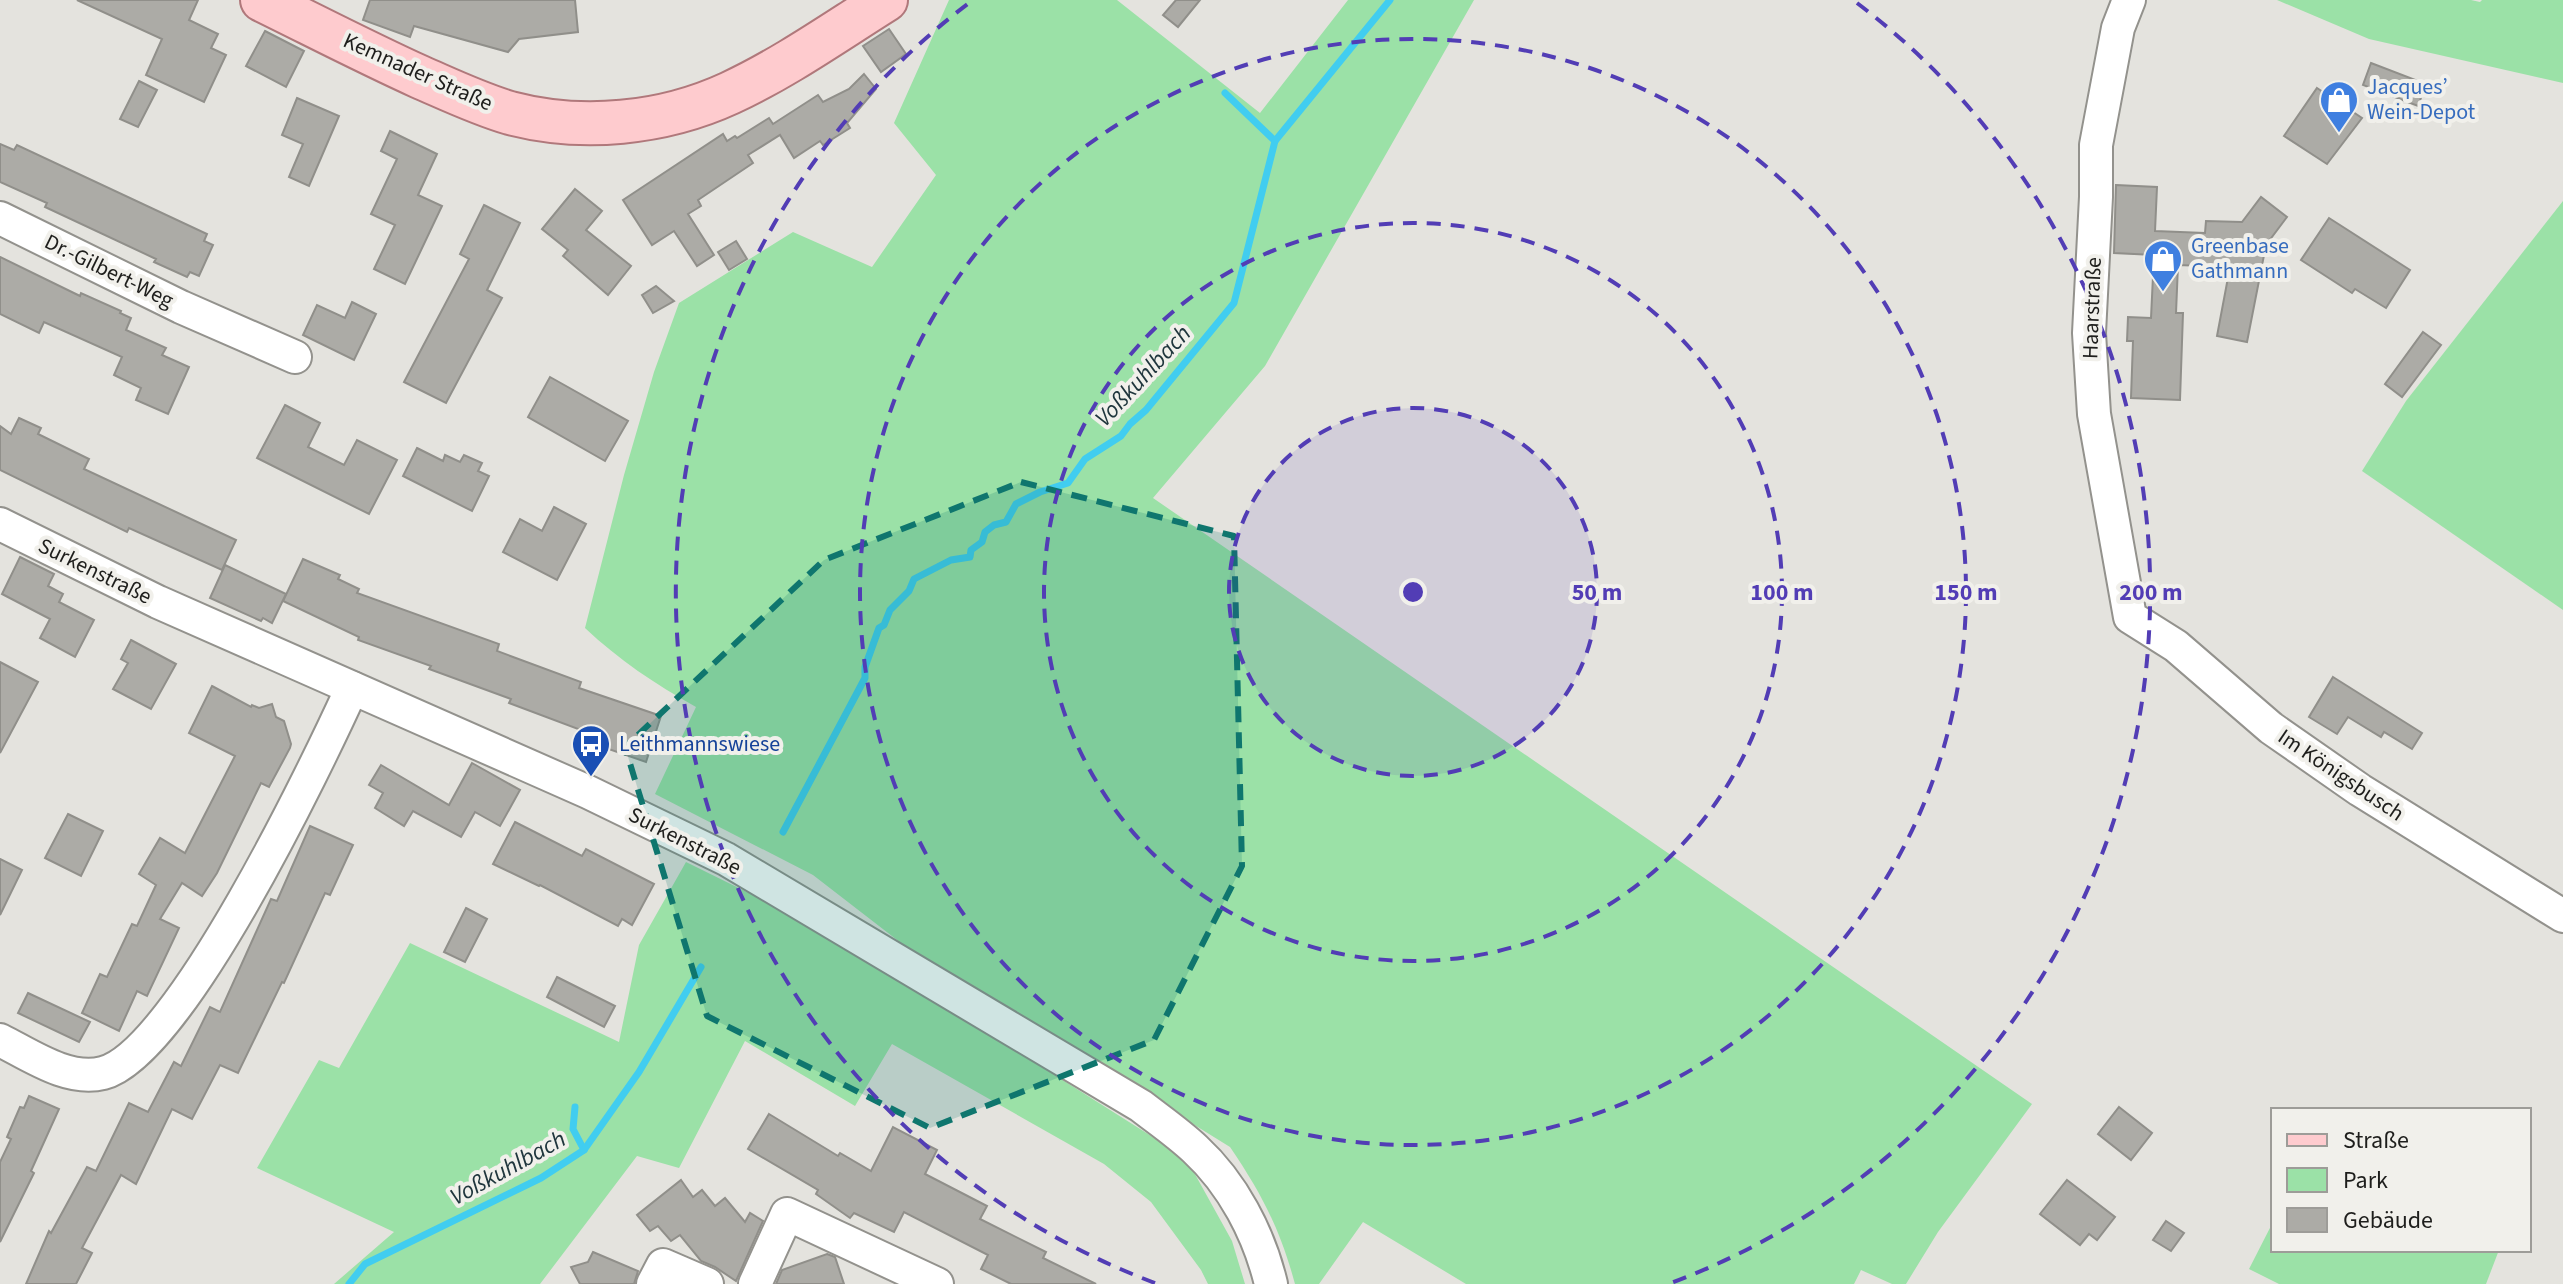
<svg xmlns="http://www.w3.org/2000/svg" width="2563" height="1284" font-family="'Source Sans 3',sans-serif">
  <style>
    .green { fill: #9be1a7 }
    .lines { fill: none; stroke-linecap: round; stroke-linejoin: round }
    .stream { stroke: #41cdf0; stroke-width: 7 }
    .building { fill: #acaba6; stroke: #908f8a; stroke-width: 2 }
    .minor-casing { stroke: #93928d; stroke-width: 36 }
    .major-casing { stroke: #b0787b; stroke-width: 46 }
    .minor { stroke: #fff; stroke-width: 32 }
    .major { stroke: #fecbce; stroke-width: 42 }
    .marked { fill: #0f766e; fill-opacity: 0.2; stroke: #0f766e; stroke-width: 6; stroke-dasharray: 16 10; stroke-linejoin: round }
    .ring { fill: none; stroke: #523db5; stroke-width: 4; stroke-dasharray: 14 10 }
    .labels { text-anchor: middle; dominant-baseline: central; stroke-width: 8; stroke-linejoin: round; paint-order: stroke }
    .street-label { font-size: 22px; fill: #1e1e1c; stroke: #f1f0eb }
    .shop-label { font-size: 22px; fill: #366cbe; stroke: #f1f0eb; text-anchor: start }
    .transit-label { font-size: 22px; fill: #164399; stroke: #f1f0eb; text-anchor: start }
    .water-label { font-size: 24px; font-style: italic; fill: #20363d; stroke: #f1f0eb }
    .centre { fill: #523db5; stroke: #f1f0eb; stroke-width: 4 }
    .ring-label { font-size: 24px; text-anchor: middle; font-weight: bold; fill: #523db5; stroke: #f1f0eb; stroke-width: 8; stroke-linejoin: round; paint-order: stroke }
  </style>
  <rect width="100%" height="100%" fill="#e4e3de"/>
  <g class="green">
    <path d="M949 0H1117L1260 113 1348 0H1474L1265 366 1153 498 2032 1104 1938 1232 1906 1284H1892L1861 1270 1854 1284H1466L1363 1222 1319 1284H1295C1280 1229 1262 1194 1230 1147L901 943 813 875 655 794 696 707C655 684 619 660 585 628L624 475 654 372 679 303 793 232 872 267 936 175 894 123Z"/>
    <polygon points="2277,0 2471,0 2480,2 2482,0 2563,0 2563,83 2369,39"/>
    <polygon points="2563,201 2563,610 2362,471 2406,401"/>
    <polygon points="686,862 832,934 1186,1158 1232,1241 1245,1284 1208,1284 1201,1270 1151,1202 1104,1164 892,1044 855,1106 745,1041 679,1168 637,1156 540,1284 334,1284 394,1232 257,1168 319,1060 339,1068 410,943 619,1042 639,945"/>
    <polygon points="2273,1222 2273,1250 2499,1250 2486,1284 2279,1284 2249,1269"/>
  </g>
  <g class="lines">
    <g class="stream">
      <polyline points="1225,93 1275,141"/>
      <polyline points="783,832 865,678 865,667 879,628 884,625 890,610 909,591 914,579 951,560 970,557 971,550 982,542 985,532 994,525 1006,522 1016,504 1040,492 1068,483 1085,459 1121,436 1130,424 1146,410 1234,303 1275,141 1390,0"/>
      <polyline points="575,1107 573,1129 584,1150"/>
      <polyline points="349,1284 365,1264 541,1178 584,1150 639,1072 701,967"/>
    </g>
  </g>
  <g class="building">
    <polygon points="77,0 198,0 189,20 218,34 211,48 226,55 204,102 146,75 162,39"/>
    <polygon points="370,0 575,0 578,32 519,39 508,52 414,26 410,37 363,20"/>
    <polygon points="1176,0 1200,0 1178,27 1163,15"/>
    <polygon points="889,29 906,54 881,72 863,46"/>
    <polygon points="265,31 304,51 286,87 246,66"/>
    <polygon points="2371,63 2426,84 2418,106 2363,85"/>
    <polygon points="864,74 876,89 847,123 850,128 823,145 820,141 794,158 780,135 748,155 753,163 698,200 701,206 688,214 714,255 697,266 674,231 652,245 623,200 723,134 727,141 735,136 737,138 769,118 773,124 818,95 823,102 849,89"/>
    <polygon points="139,81 157,90 138,127 120,119"/>
    <polygon points="2317,88 2362,118 2327,164 2284,136"/>
    <polygon points="297,98 339,116 309,186 289,177 303,144 282,135"/>
    <polygon points="390,131 437,154 418,195 442,206 405,284 374,269 395,225 371,214 397,159 381,151"/>
    <polygon points="0,144 14,150 17,145 207,234 204,241 213,245 199,276 190,272 187,277 154,262 156,259 45,207 47,203 0,182"/>
    <polygon points="2116,185 2157,187 2155,231 2205,233 2206,221 2242,222 2261,197 2287,217 2266,245 2247,342 2217,336 2230,267 2178,265 2176,313 2183,313 2180,400 2131,398 2133,341 2127,341 2128,317 2151,318 2154,255 2114,253"/>
    <polygon points="575,189 602,211 586,230 631,266 608,295 563,256 568,250 542,229"/>
    <polygon points="484,205 520,223 487,290 502,298 446,403 404,382 469,259 460,254"/>
    <polygon points="2329,218 2410,270 2386,308 2355,289 2352,293 2301,260"/>
    <polygon points="736,241 747,259 729,270 718,252"/>
    <polygon points="0,257 80,296 81,293 121,311 120,313 131,318 126,330 166,348 162,355 189,367 168,414 136,400 141,388 114,375 122,357 44,322 39,333 0,314"/>
    <polygon points="656,286 674,301 653,313 642,295"/>
    <polygon points="352,302 376,314 354,360 303,335 317,305 345,318"/>
    <polygon points="2423,332 2441,345 2402,397 2385,384"/>
    <polygon points="550,377 628,421 605,461 528,417"/>
    <polygon points="285,405 320,423 308,447 344,465 357,440 397,460 369,514 257,458"/>
    <polygon points="19,418 41,428 38,434 89,459 84,469 236,540 222,570 129,528 127,532 0,470 0,426 11,434"/>
    <polygon points="417,448 443,461 445,455 460,462 464,455 482,463 478,471 489,476 472,511 403,476"/>
    <polygon points="554,507 586,524 557,580 503,552 520,519 542,531"/>
    <polygon points="20,557 54,574 48,586 63,594 59,602 94,620 75,657 40,638 50,619 2,594"/>
    <polygon points="303,559 340,575 338,579 359,589 357,593 499,644 497,651 581,682 579,688 661,716 646,762 594,744 597,736 509,703 511,699 429,669 431,666 358,640 359,637 283,601"/>
    <polygon points="225,565 286,594 272,623 263,618 261,621 210,598"/>
    <polygon points="131,640 176,664 151,709 113,689 128,663 121,659"/>
    <polygon points="0,662 38,682 0,753"/>
    <polygon points="2333,677 2422,733 2412,749 2384,732 2381,737 2348,717 2337,734 2309,717"/>
    <polygon points="212,686 251,707 252,705 259,708 272,704 276,717 284,721 291,744 290,748 269,787 261,783 217,873 202,896 182,883 160,919 179,928 147,996 137,991 119,1031 82,1013 100,974 107,977 132,924 137,926 156,885 139,874 160,838 185,853 235,756 189,733"/>
    <polygon points="472,763 520,790 500,826 475,812 461,837 413,811 404,826 375,808 383,793 369,785 381,765 449,805"/>
    <polygon points="68,814 103,831 81,876 45,858"/>
    <polygon points="515,822 582,856 586,849 654,884 632,925 622,919 618,926 540,885 539,886 493,864"/>
    <polygon points="310,826 353,845 330,895 325,893 284,983 282,982 238,1073 220,1065 192,1119 172,1109 136,1184 121,1175 82,1248 92,1253 76,1284 26,1284 49,1231 51,1233 87,1167 96,1171 129,1103 148,1112 174,1062 181,1066 210,1007 220,1012 271,899 277,901"/>
    <polygon points="0,859 22,870 0,915"/>
    <polygon points="466,908 487,919 465,962 444,952"/>
    <polygon points="557,977 615,1006 604,1027 547,997"/>
    <polygon points="28,993 90,1022 79,1042 18,1013"/>
    <polygon points="29,1096 59,1109 31,1171 34,1173 0,1242 0,1162 11,1139 7,1137 20,1107 24,1108"/>
    <polygon points="2119,1107 2152,1133 2131,1160 2098,1134"/>
    <polygon points="769,1114 838,1156 840,1153 871,1171 893,1127 937,1150 925,1174 987,1206 980,1219 1046,1252 1043,1258 1096,1284 1011,1284 981,1269 988,1255 904,1212 894,1232 854,1213 850,1218 816,1194 818,1190 748,1149"/>
    <polygon points="681,1180 693,1197 702,1190 715,1206 725,1198 745,1222 750,1213 763,1221 736,1281 715,1267 701,1261 680,1235 671,1241 658,1226 650,1231 637,1215"/>
    <polygon points="2067,1180 2115,1217 2097,1240 2089,1234 2080,1245 2040,1214"/>
    <polygon points="2166,1221 2184,1233 2171,1251 2153,1240"/>
    <polygon points="593,1252 638,1271 634,1284 580,1284 571,1267 588,1262"/>
    <polygon points="827,1254 835,1257 844,1284 776,1284 782,1270"/>
  </g>
  <g class="lines">
    <defs>
      <g id="minor">
        <polyline points="2129,0 2118,28 2096,145 2096,197 2089,333 2094,414 2130,617 2176,646 2271,728 2360,790 2563,916"/>
        <polyline points="0,218 181,307 295,357"/>
        <path d="M0 524 158 602 588 792 726 859 1141 1106C1159 1120 1178 1133 1195 1149 1233 1184 1259 1234 1271 1284"/>
        <path d="M0 1040C30 1055 68 1082 103 1073 179 1054 318 763 352 688"/>
        <polyline points="653,1284 663,1265 707,1284"/>
        <polyline points="755,1284 787,1214 937,1284"/>
      </g>
      <path id="major" d="M262 0C315 26 367 53 420 77 450 90 479 104 510 113 582 132 663 124 730 93 784 68 835 32 886 0"/>
    </defs>
    <use href="#minor" class="minor-casing"/>
    <use href="#major" class="major-casing"/>
    <use href="#minor" class="minor"/>
    <use href="#major" class="major"/>
  </g>
  <path class="marked" d="M1021 482 1234 536 1242 866 1154 1040 930 1128 707 1016 625 747 824 560Z"/>
  <circle cx="1413" cy="592" r="184" fill="#523db5" fill-opacity=".12"/>
  <g class="ring">
    <circle cx="1413" cy="592" r="184"/>
    <circle cx="1413" cy="592" r="369"/>
    <circle cx="1413" cy="592" r="553"/>
    <path d="M1155 1283A738 738 0 0 1 969 3M1857 3A738 738 0 0 1 1671 1283"/>
  </g>
  <defs>
    <symbol id="shop-pin" viewBox="-11 -11 22 30"><path d="M0 17L-7.5 6A9.5 9.5 0 1 1 7.5 6Z" fill="#3f7fe0" stroke="#f1f0eb"/><path d="M-5-2.5h2.3a2.7 3.5 0 0 1 5.4 0H5L5.5 6h-11ZM-1.5-2.5h3a1.5 2.3 0 0 0-3 0Z" fill="#fff"/></symbol>
    <symbol id="bus-pin" viewBox="-11 -11 22 30"><path d="M0 17L-7.5 6A9.5 9.5 0 1 1 7.5 6Z" fill="#1a4fb4" stroke="#f1f0eb"/><path d="M-5-6H5V4H4V6H2V4H-2V6H-4V4H-5ZM-3.5-4V0h7V-4ZM-3.5 1.2v1.5H-2V1.2ZM2 1.2v1.5H3.5V1.2Z" fill="#fff"/></symbol>
  </defs>
  <g fill-rule="evenodd">
    <use href="#shop-pin" x="2317" y="78" width="44" height="60"/>
    <use href="#shop-pin" x="2141" y="237" width="44" height="60"/>
    <use href="#bus-pin" x="569" y="722" width="44" height="60"/>
  </g>
  <g class="labels">
    <g class="street-label">
      <text transform="translate(418 72) rotate(24)">Kemnader Straße</text>
      <text transform="translate(109 271) rotate(26)">Dr.-Gilbert-Weg</text>
      <text transform="translate(2092 308) rotate(-88)">Haarstraße</text>
      <text transform="translate(95 571) rotate(26)">Surkenstraße</text>
      <text transform="translate(2341 775) rotate(34)">Im Königsbusch</text>
      <text transform="translate(685 841) rotate(27)">Surkenstraße</text>
    </g>
    <g class="shop-label">
      <text x="2367" y="87">Jacques’<tspan x="2367" dy="25">Wein-Depot</tspan></text>
      <text x="2191" y="246">Greenbase<tspan x="2191" dy="25">Gathmann</tspan></text>
    </g>
    <g class="transit-label">
      <text x="619" y="744">Leithmannswiese</text>
    </g>
    <g class="water-label">
      <text transform="translate(1143 376) rotate(-47)">Voßkuhlbach</text>
      <text transform="translate(508 1168) rotate(-29)">Voßkuhlbach</text>
    </g>
  </g>
  <circle cx="1413" cy="592" r="12" class="centre"/>
  <g class="ring-label">
    <text x="1597" y="600">50 m</text>
    <text x="1782" y="600">100 m</text>
    <text x="1966" y="600">150 m</text>
    <text x="2151" y="600">200 m</text>
  </g>
  <rect x="2271" y="1108" width="260" height="144" fill="#f1f0eb" stroke="#9d9c98" stroke-width="2"/>
  <rect x="2287" y="1134" width="40" height="12" fill="#fecbce" stroke="#9d9c98" stroke-width="2"/>
  <text x="2343" y="1148" font-size="24" fill="#1e1e1c">Straße</text>
  <rect x="2287" y="1168" width="40" height="24" fill="#9be1a7" stroke="#9d9c98" stroke-width="2"/>
  <text x="2343" y="1188" font-size="24" fill="#1e1e1c">Park</text>
  <rect x="2287" y="1208" width="40" height="24" fill="#acaba6" stroke="#9d9c98" stroke-width="2"/>
  <text x="2343" y="1228" font-size="24" fill="#1e1e1c">Gebäude</text>
</svg>
